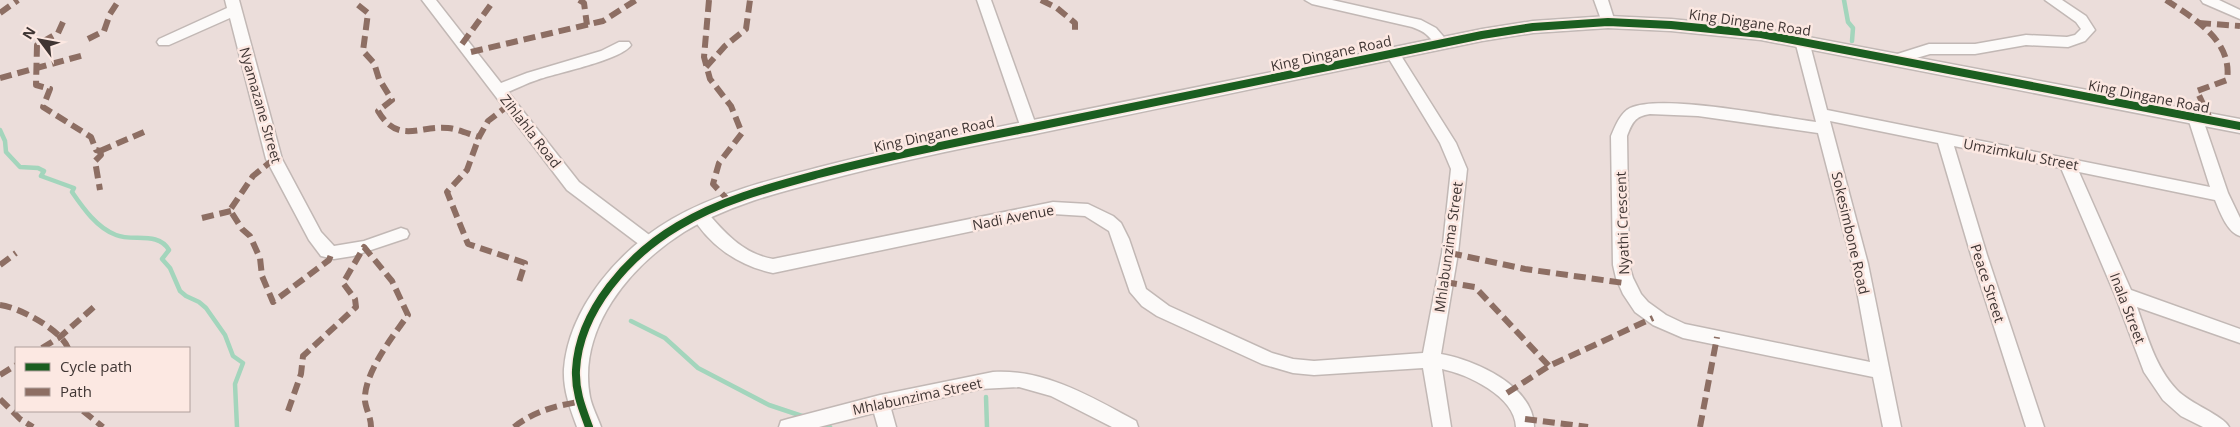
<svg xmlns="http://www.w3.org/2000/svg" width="2240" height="427" font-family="'Open Sans',sans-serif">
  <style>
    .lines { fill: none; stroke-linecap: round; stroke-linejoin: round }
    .stream { stroke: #a3d5bc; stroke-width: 4.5 }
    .minor-casing { stroke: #c2b8b5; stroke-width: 3 }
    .tertiary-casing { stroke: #c2b8b5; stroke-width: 3 }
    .minor { fill: #fcfaf9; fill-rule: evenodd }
    .tertiary { fill: #fcfaf9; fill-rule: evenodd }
    .quiet { stroke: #8d6e63; stroke-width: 6; stroke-dasharray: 12 6; stroke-linecap: butt }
    .cycleway-casing { stroke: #fce8e2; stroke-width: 11 }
    .cycleway { stroke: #1b5e20; stroke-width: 8 }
    .labels { text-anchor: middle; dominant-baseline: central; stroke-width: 5; stroke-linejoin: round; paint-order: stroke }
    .street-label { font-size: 14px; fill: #3f3533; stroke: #fce8e2 }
  </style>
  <rect width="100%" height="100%" fill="#ebddda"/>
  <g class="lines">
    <g class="stream">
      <polyline points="1844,0 1848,22 1853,28 1852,41"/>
      <path d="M0 130 5 141 6 152 20 167 38 168 44 171 41 176 74 188 72 192C83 208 97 228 116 235 133 242 158 231 169 250L162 259 170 268 180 291 186 296 199 302 206 308 225 335 233 356 243 363 235 384 237 427"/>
      <polyline points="631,321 665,338 698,368 769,405 805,417"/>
      <polyline points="986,397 987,427"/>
      <polyline points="822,423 830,427"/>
    </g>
    <defs>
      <g id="minor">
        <polygon points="225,0 239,0 282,159 321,232 334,246 364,241 401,228 407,230 409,234 407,238 353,256 334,259 321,256 309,240 266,159 230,18 169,45 159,45 157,42 159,39 227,8"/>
        <path d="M422 0H436L501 83 527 73 601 51 619 42H629L631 45C622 60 556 73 537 80 527 83 518 88 508 92L579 182 656 240 658 244 656 248 650 250 644 248 567 190Z"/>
        <polygon points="977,0 991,0 1037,128 1034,132 1024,132 1021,128"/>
        <path d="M1305 0H1332L1421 20 1436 28 1449 43 1447 46C1436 49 1434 41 1427 35 1423 31 1417 29 1412 27L1312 4Z"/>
        <polygon points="1594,0 1608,0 1615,22 1613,25 1603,25"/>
        <polygon points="2045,0 2062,0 2086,16 2095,30 2085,41 2068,47 2026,45 1975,54 1930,54 1896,64 1891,62 1889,59 1891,56 1929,44 1975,44 2026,35 2067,37 2075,35 2081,29 2076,22"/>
        <polygon points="2201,0 2219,0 2240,10 2240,19 2203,3"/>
        <path d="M1802 36 1807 38 1809 41 1827 110 2210 187 2188 118 2191 114H2201L2228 193 2240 218V236C2227 232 2220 212 2215 200L2079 172 2131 290 2240 329V343L2137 307C2147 335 2155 367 2177 390 2189 403 2224 416 2229 427H2203L2181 416 2163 400 2144 372 2115 295 2061 168 1954 146 1987 255 2044 427H2026L1971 255 1938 143 1830 121 1868 264 1901 427H1883L1873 377 1683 338 1653 325 1635 312 1623 294 1616 278 1613 265 1611 136C1615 127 1620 113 1630 108 1661 93 1778 117 1816 122L1795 41 1797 38ZM1650 114 1698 116 1818 133 1852 264 1870 362 1685 324 1666 315 1648 302 1641 294 1633 278 1629 265 1627 136C1632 123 1635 116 1650 114Z"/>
        <path d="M1393 49 1398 51 1456 143 1467 169 1458 253 1441 354C1475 360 1534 386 1534 427H1516C1515 396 1467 374 1442 369L1451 427H1433L1423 368 1314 375 1293 373 1262 364 1157 316 1142 306 1130 292 1109 231 1085 216 1053 214 773 273C739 266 708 245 691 214L693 210 699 208 705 210C724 232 743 254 773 259L1053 202 1088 204 1113 216 1121 223 1129 239 1146 289 1169 306 1272 353 1293 359 1314 361 1423 353 1442 253 1451 169 1440 143 1386 54 1388 51Z"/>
        <path d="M993 372C1046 369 1091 397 1136 421L1138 427H1112L1051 396 1019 387 980 389 891 409 896 427H878L874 413 819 427H779L781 421 788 419 880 395Z"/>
      </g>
      <path id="tertiary" d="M1608 16 1671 19 1761 28 2240 119V133L1761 40 1671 31 1608 28 1533 33 1482 41C1331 72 1181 104 1030 135 961 148 891 163 823 181 776 193 726 206 684 232 630 266 577 329 590 397 592 407 598 418 601 427H577C570 408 563 390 564 369 569 307 620 249 672 219 717 193 770 180 820 167 889 149 958 135 1028 121 1179 91 1331 60 1482 29L1533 21Z"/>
    </defs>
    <use href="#minor" class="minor-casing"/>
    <use href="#tertiary" class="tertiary-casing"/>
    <use href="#minor" class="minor"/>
    <use href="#tertiary" class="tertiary"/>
    <g class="quiet">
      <polyline points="579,0 584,3 587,25"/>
      <polyline points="709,0 704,57 710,79 731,106 742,133 719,163 713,184 729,201"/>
      <polyline points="1041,0 1057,8 1075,23 1075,32"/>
      <path d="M2166 0C2195 19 2233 41 2227 80L2197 91 2211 121"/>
      <path d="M358 5 368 13 363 51 374 63 379 79 392 100 378 111C398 145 420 125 448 128 458 129 469 134 479 137"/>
      <polyline points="0,13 18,0"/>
      <polyline points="63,22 58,33 37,45 36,85 50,89 43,107 91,137 96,150 100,151"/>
      <polyline points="2199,23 2240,26"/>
      <polyline points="88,39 104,31 110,14 119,0"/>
      <polyline points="462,44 492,3 492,0"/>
      <polyline points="471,52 603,21 636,0"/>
      <polyline points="706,67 725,46 746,29 750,0"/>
      <polyline points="0,78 84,55"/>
      <polyline points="510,104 488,121 479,137 467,170 447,192 468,244 525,263 519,282"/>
      <polyline points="100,151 144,132"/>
      <polyline points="100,151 101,155 95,161 100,190"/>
      <polyline points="274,159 253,176 230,210 242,229 250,236 260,258 262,276 273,302 329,260 332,252"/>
      <polyline points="202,218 231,211"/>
      <polyline points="1450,253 1525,269 1624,283"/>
      <polyline points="0,265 16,253"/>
      <polyline points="1445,282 1475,287 1549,366"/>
      <path d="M0 305C19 307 61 330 68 348"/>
      <polyline points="42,348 60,337 96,305"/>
      <polyline points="0,375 16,365"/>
      <polyline points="1507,393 1549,366 1653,318"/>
      <polyline points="0,399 20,419 33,427"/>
      <polyline points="83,411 103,427"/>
      <path d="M288 411 301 374 303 356 356 307 355 299 343 283 364 247 392 281 408 315C393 336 363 374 365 401 366 410 371 417 371 427"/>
      <polyline points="1525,419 1588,427"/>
      <path d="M514 427C533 412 554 406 578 402"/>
      <polyline points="1700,427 1717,337"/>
    </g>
    <defs>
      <path id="cycleway" d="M589 427C582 408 575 391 576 370 579 310 629 255 678 226 721 200 771 187 819 174 888 156 958 142 1029 128 1180 98 1331 66 1482 35L1533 27 1608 22 1671 25 1761 34 2240 126"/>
    </defs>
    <use href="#cycleway" class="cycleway-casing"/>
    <use href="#cycleway" class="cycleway"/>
  </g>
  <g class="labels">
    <g class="street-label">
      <text transform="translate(1750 22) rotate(8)">King Dingane Road</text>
      <text transform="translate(1331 53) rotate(-12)">King Dingane Road</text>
      <text transform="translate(2149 96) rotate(11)">King Dingane Road</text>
      <text transform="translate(261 105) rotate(74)">Nyamazane Street</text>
      <text transform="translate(531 131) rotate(52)">Zihlahla Road</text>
      <text transform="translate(934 134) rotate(-12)">King Dingane Road</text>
      <text transform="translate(2021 154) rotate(11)">Umzimkulu Street</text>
      <text transform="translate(1013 217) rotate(-11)">Nadi Avenue</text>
      <text transform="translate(1622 223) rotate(-92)">Nyathi Crescent</text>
      <text transform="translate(1851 233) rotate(77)">Sokesimbone Road</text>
      <text transform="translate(1448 247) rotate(-82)">Mhlabunzima Street</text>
      <text transform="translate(1988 283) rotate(72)">Peace Street</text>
      <text transform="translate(2128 308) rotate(69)">Inala Street</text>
      <text transform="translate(917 396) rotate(-12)">Mhlabunzima Street</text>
    </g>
  </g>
  <rect x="15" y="347" width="175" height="65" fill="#fce8e2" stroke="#b0a09c"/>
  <rect x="25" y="363" width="25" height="8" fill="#1b5e20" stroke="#b0a09c"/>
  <text x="60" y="372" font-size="15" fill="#3f3533">Cycle path</text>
  <rect x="25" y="388" width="25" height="8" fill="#8d6e63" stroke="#b0a09c"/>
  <text x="60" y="397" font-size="15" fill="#3f3533">Path</text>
  <g transform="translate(40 40) rotate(302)" stroke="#fce8e2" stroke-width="4" paint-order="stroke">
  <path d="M0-4L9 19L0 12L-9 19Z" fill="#3f3533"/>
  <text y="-8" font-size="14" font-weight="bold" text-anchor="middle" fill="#3f3533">N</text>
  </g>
</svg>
